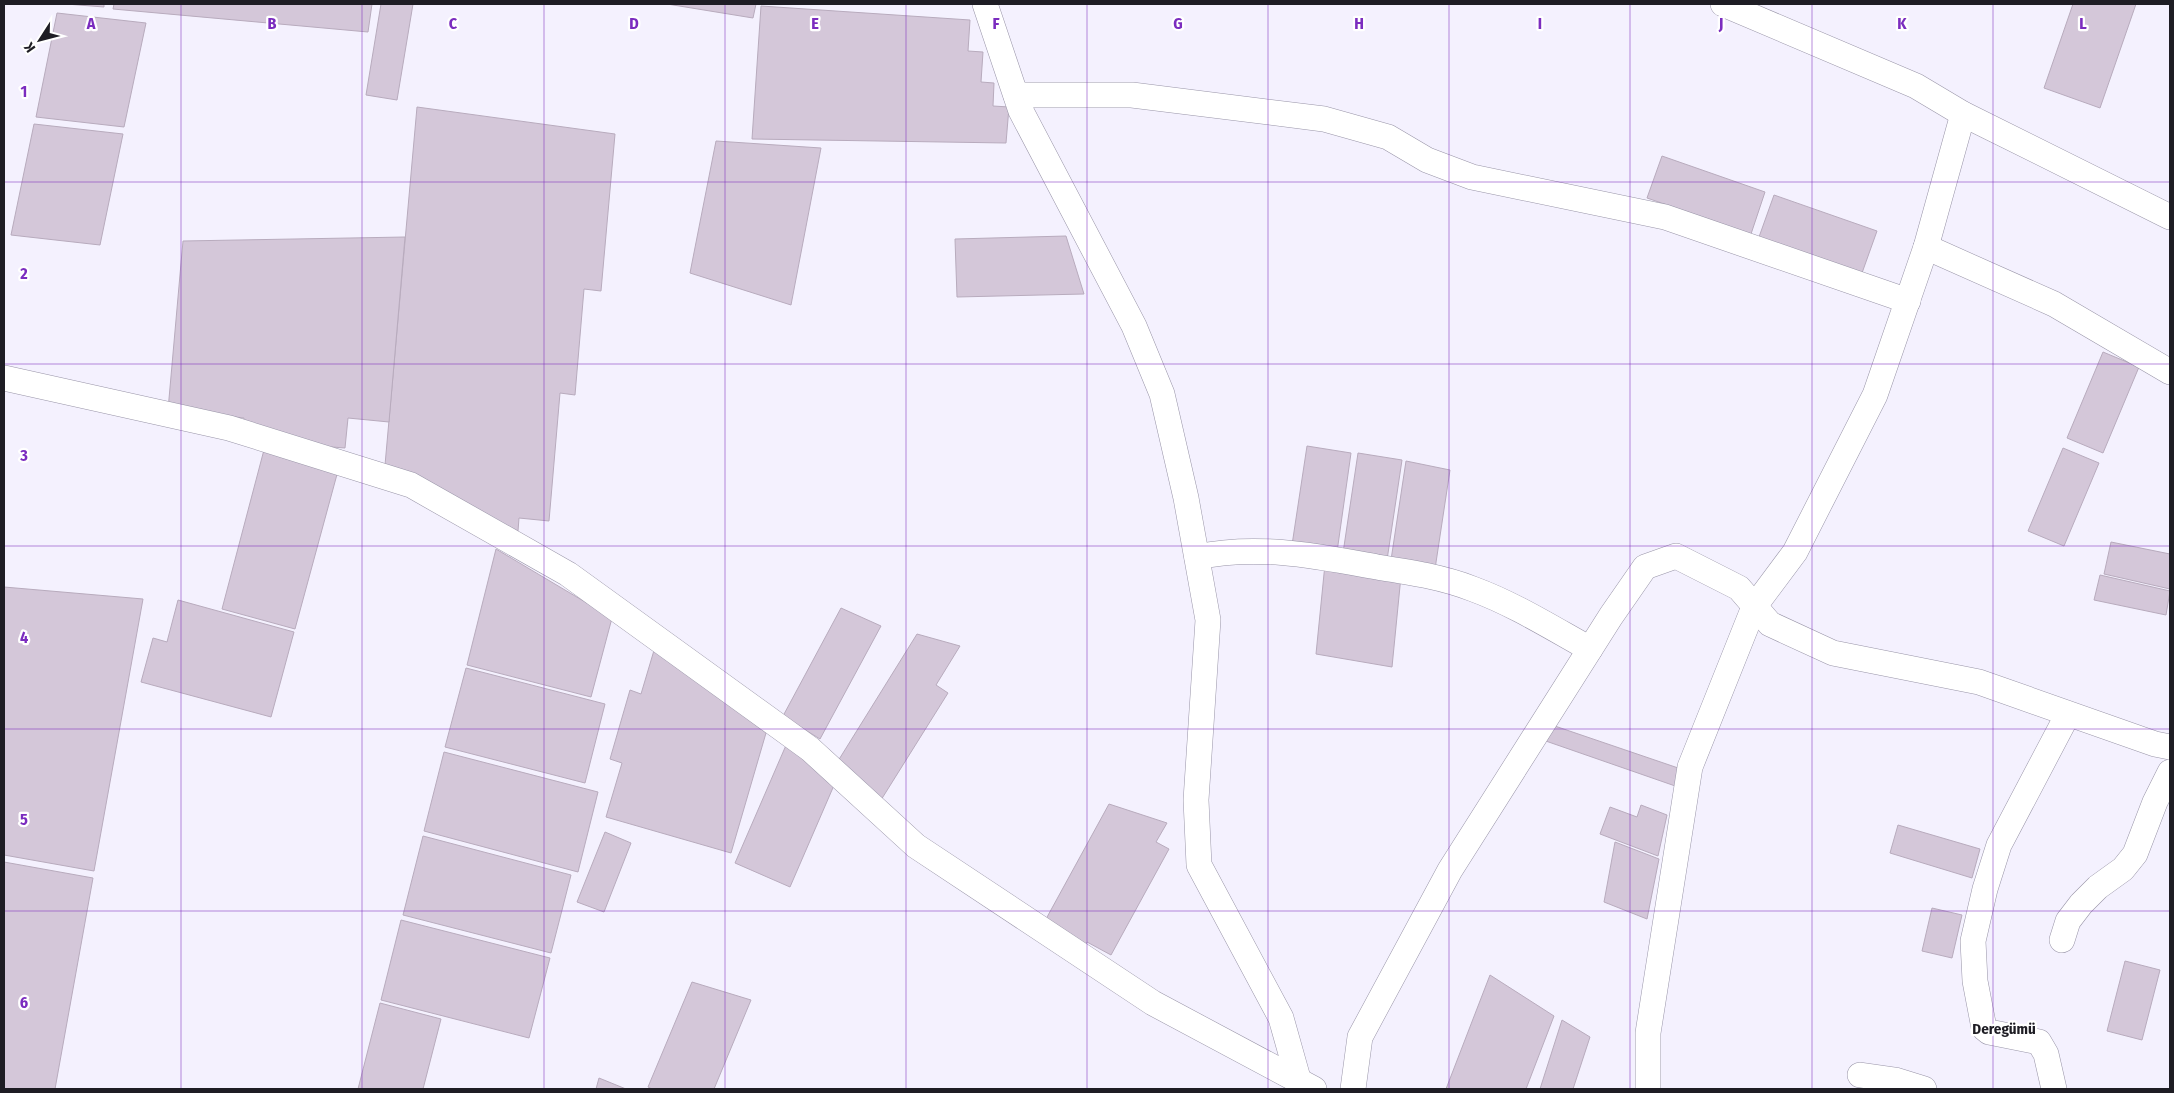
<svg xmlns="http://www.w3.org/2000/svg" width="2174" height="1093" font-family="'Fira Sans Condensed',sans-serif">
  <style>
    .building { fill: #d4c7d9; stroke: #b8abbd }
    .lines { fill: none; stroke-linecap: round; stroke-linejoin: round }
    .minor-casing { stroke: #9995a8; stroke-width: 26 }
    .minor { stroke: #fff; stroke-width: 25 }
    .grid { fill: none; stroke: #7b2cbf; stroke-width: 1; stroke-opacity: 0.55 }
    .labels { text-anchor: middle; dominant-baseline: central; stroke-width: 4.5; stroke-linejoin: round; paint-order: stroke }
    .quarter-label { font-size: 15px; font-weight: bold; fill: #1e1d24; stroke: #fff }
    .grid-label { font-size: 16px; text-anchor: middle; font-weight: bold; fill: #7b2cbf; stroke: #fff; stroke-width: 4.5; stroke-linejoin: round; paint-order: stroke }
  </style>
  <rect width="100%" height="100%" fill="#f4f1fe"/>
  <g class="building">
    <polygon points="66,4 104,4 104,7"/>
    <polygon points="114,4 372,4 368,32 113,9"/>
    <polygon points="381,4 413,4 397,100 366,95"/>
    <polygon points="667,4 756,4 753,18"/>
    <polygon points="2073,4 2136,4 2100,108 2044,88"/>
    <polygon points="761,6 970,20 968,51 983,52 981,82 994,83 993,106 1009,107 1006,143 752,139"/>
    <polygon points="57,13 146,23 124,127 36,117"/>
    <polygon points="417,107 615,134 601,291 584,289 575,395 560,393 549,521 519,518 518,531 385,465"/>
    <polygon points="34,124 123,134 100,245 11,235"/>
    <polygon points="716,141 821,148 791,305 690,273"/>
    <polygon points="1662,156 1765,192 1751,234 1647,198"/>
    <polygon points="1774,195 1877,231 1862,273 1759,237"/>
    <polygon points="1066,236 1084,294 957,297 955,239"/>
    <polygon points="405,237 389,422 348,418 345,448 332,447 332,449 243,426 244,418 168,410 183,241"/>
    <polygon points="2103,352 2139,367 2103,453 2067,438"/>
    <polygon points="265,446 339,467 295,629 222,609"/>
    <polygon points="1307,446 1351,453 1337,552 1292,545"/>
    <polygon points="2063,448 2099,463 2064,546 2028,531"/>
    <polygon points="1358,453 1402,460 1387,560 1343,553"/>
    <polygon points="1406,461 1450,470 1435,569 1391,560"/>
    <polygon points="2111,542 2170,554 2170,589 2104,574"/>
    <polygon points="496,549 612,618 591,697 467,665"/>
    <polygon points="1325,564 1401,576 1392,667 1316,654"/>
    <polygon points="2100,575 2170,591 2166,615 2094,600"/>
    <polygon points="4,587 143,599 94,871 4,855"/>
    <polygon points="178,600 294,632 271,717 141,682 153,638 167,642"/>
    <polygon points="841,608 881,626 820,739 783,716"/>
    <polygon points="917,634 960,646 936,685 948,693 881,800 838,761"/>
    <polygon points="655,647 766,733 731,853 606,817 622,763 610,759 630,690 641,694"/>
    <polygon points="466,668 605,704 585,783 445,747"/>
    <polygon points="1546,723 1687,771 1681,788 1540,739"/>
    <polygon points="787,743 835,783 790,887 735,863"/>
    <polygon points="444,752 598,792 578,872 424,831"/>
    <polygon points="1109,804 1167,823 1156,842 1169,849 1111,955 1087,942 1084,947 1046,919"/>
    <polygon points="1641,805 1667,815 1658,856 1600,834 1610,807 1637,817"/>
    <polygon points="1898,825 1980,849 1972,878 1890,853"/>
    <polygon points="605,832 631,843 604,912 577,902"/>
    <polygon points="423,836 571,875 551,953 403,915"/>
    <polygon points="1615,842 1659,859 1647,919 1604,902"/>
    <polygon points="4,862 93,878 55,1089 4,1089"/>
    <polygon points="1932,908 1962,915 1952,958 1922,951"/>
    <polygon points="401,920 550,958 529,1038 381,1000"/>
    <polygon points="2125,961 2160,970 2142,1040 2107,1031"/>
    <polygon points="1490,975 1554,1016 1526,1089 1446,1089"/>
    <polygon points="692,982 751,1000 714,1089 652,1089 648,1087"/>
    <polygon points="380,1003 441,1019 423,1089 358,1089"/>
    <polygon points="1562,1020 1590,1037 1573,1089 1540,1089"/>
    <polygon points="599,1078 626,1089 596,1089"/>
  </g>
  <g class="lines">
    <defs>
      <g id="minor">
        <polyline points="985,4 1021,111 1134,326 1162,394 1186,498 1208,620 1196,800 1199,865 1281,1018 1299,1082"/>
        <polyline points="1723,4 1916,86 1963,114 2170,217"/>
        <polyline points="1016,95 1132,95 1324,119 1388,137 1427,160 1472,177 1665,217 1908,301"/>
        <polyline points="1926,247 2054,304 2170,372"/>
        <polyline points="4,378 229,428 411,485 568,574 810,749 916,846 1153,1003 1314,1089"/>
        <path d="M1197 557C1258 544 1316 556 1377 567 1409 572 1442 577 1473 589 1514 604 1552 628 1590 649"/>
        <polyline points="2062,940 2068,921 2081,904 2098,887 2123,869 2135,854 2155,802 2170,772"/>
        <polyline points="1860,1075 1895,1080 1924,1089"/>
        <polyline points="1353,1089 1360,1037 1450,870 1611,616 1645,567 1676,556 1739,588 1770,624 1833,653 1979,682 2155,744 2170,747"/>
        <polyline points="1648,1089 1648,1033 1690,767 1754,607 1795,552 1875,395 1926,247 1963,114"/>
        <polyline points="2054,1089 2046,1054 2039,1042 1989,1032 1984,1028 1975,981 1973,941 1985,889 1999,845 2068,714"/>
      </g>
    </defs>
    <use href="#minor" class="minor-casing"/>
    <use href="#minor" class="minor"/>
  </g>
  <path class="grid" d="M181 4V1089M362 4V1089M544 4V1089M725 4V1089M906 4V1089M1087 4V1089M1268 4V1089M1449 4V1089M1630 4V1089M1812 4V1089M1993 4V1089M4 182H2170M4 364H2170M4 546H2170M4 729H2170M4 911H2170"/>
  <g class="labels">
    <g class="quarter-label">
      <text x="2004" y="1029">Deregümü</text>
    </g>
  </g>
  <g class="grid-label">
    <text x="91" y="29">A</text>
    <text x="272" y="29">B</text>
    <text x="453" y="29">C</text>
    <text x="634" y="29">D</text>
    <text x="815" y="29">E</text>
    <text x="996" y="29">F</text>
    <text x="1178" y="29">G</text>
    <text x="1359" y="29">H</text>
    <text x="1540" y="29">I</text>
    <text x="1721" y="29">J</text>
    <text x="1902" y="29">K</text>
    <text x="2083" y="29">L</text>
    <text x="24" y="97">1</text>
    <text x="24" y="279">2</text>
    <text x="24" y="461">3</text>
    <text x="24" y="643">4</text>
    <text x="24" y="825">5</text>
    <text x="24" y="1008">6</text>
  </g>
  <rect width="2174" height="1093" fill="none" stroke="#1e1d24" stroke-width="10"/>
  <g transform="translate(40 40) rotate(234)" stroke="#ffffff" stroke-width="4" paint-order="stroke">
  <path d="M0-4L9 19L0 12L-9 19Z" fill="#1e1d24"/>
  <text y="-8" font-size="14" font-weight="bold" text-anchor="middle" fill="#1e1d24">K</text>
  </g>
</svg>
